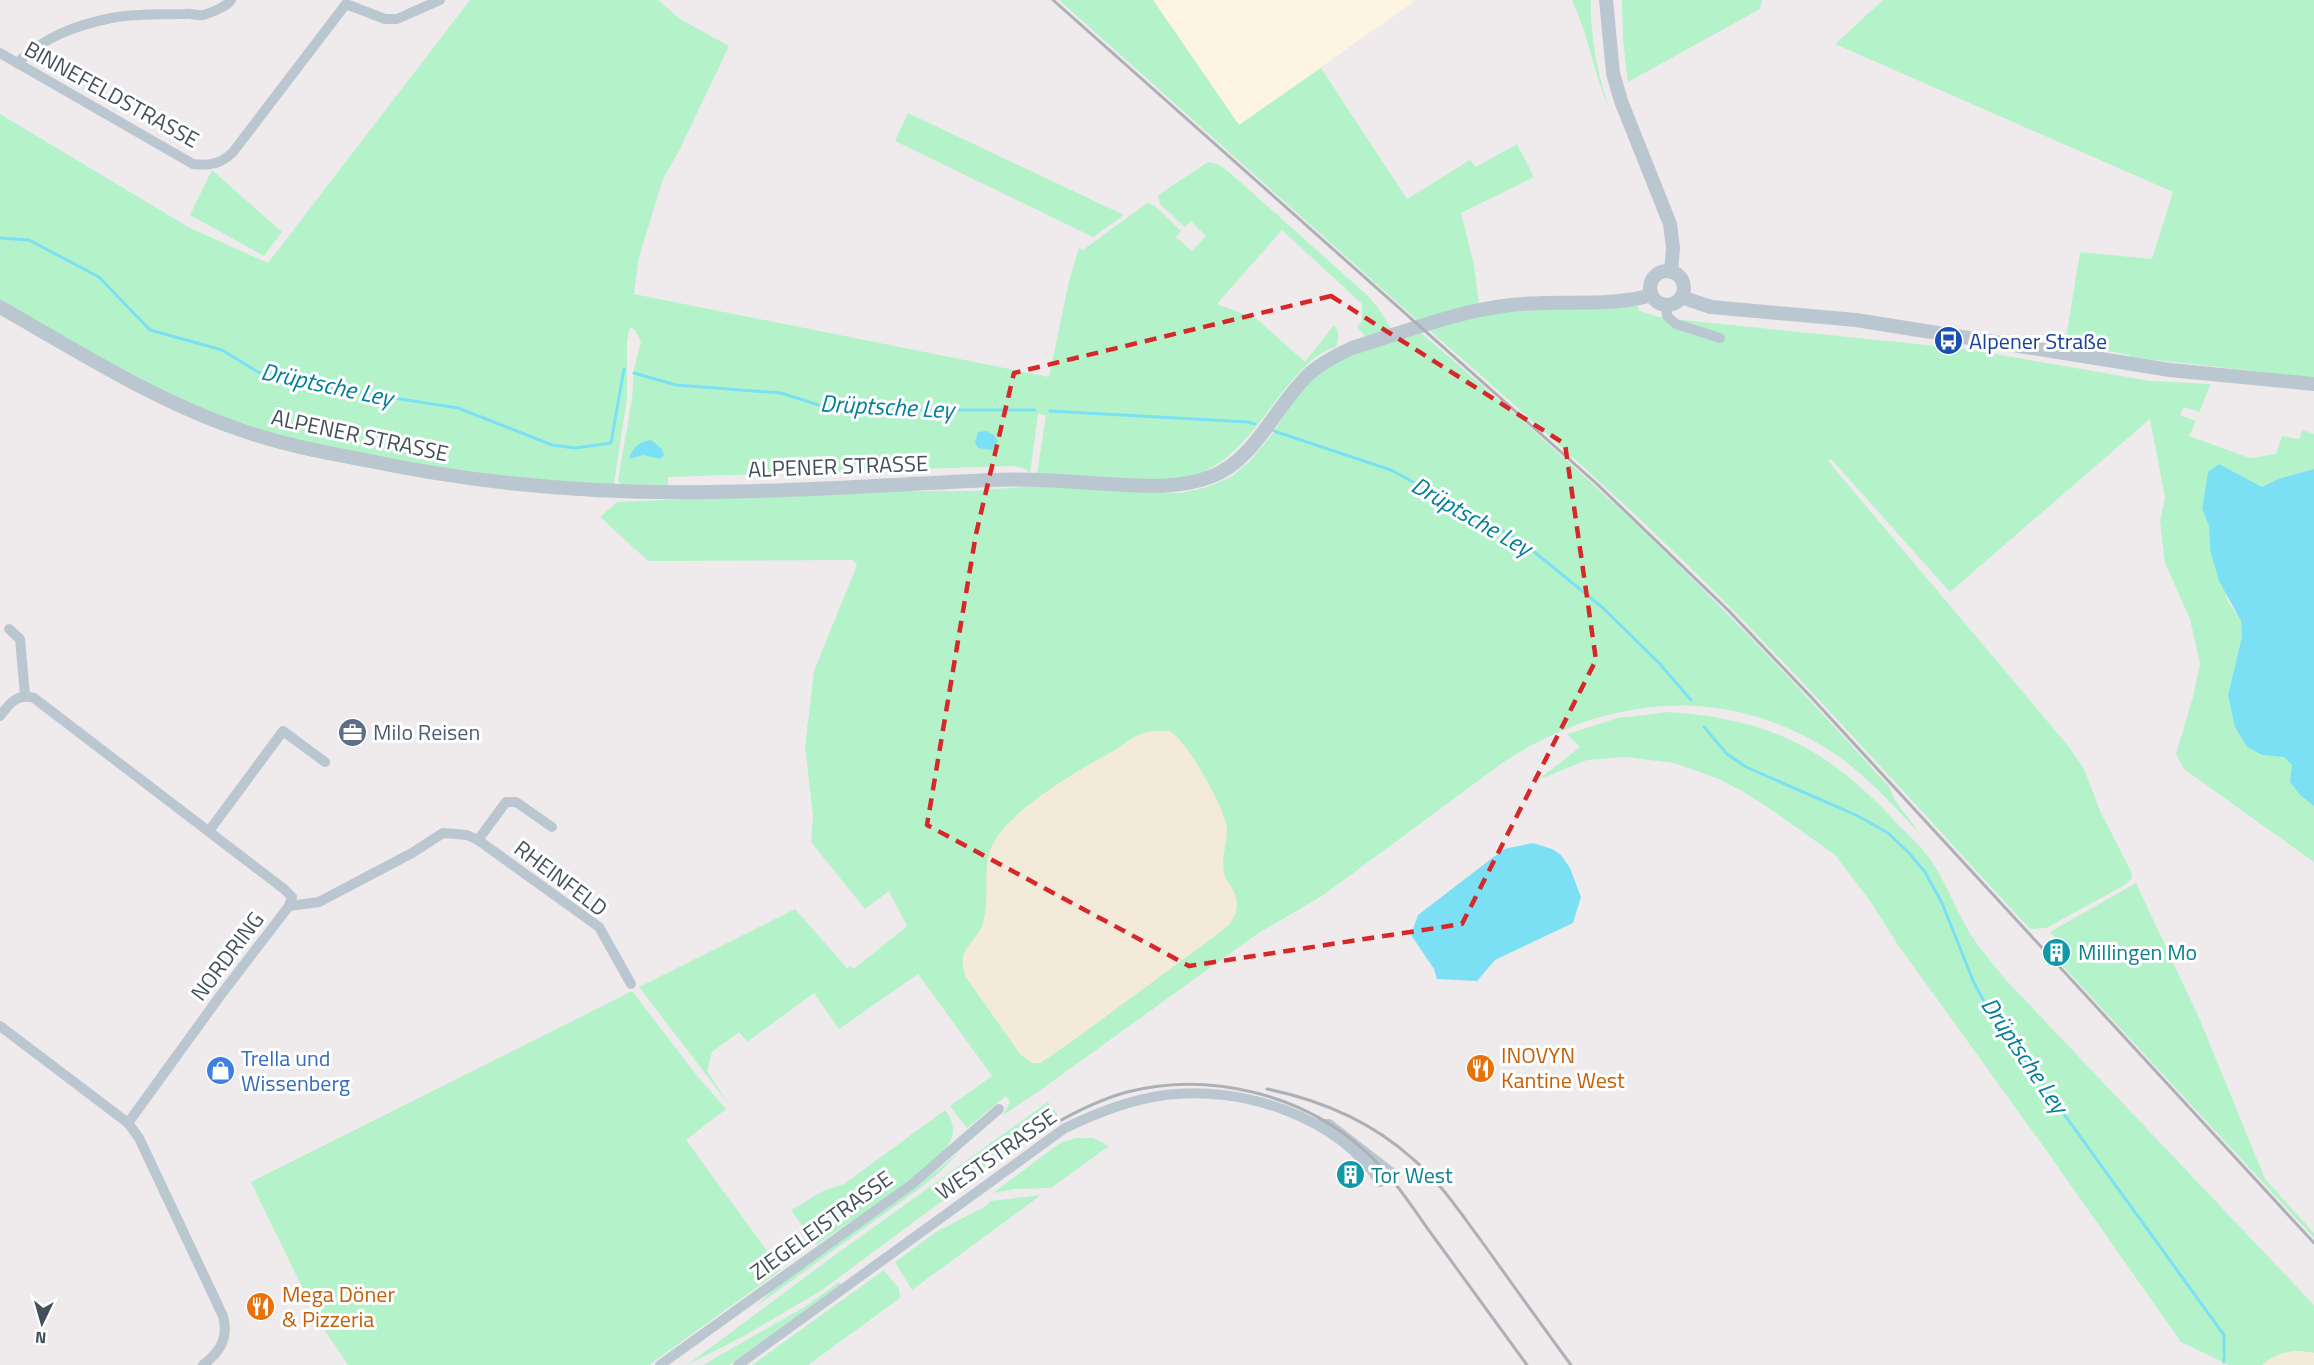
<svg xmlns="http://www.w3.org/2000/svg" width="2314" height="1365" font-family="'Titillium Web',sans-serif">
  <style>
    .commercial { fill: #fdf4e1 }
    .green { fill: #b4f3ca; fill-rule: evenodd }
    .sand { fill: #f3eada }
    .water { fill: #7ce0f4 }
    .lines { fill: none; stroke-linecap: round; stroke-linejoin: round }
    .stream { stroke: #7ce0f4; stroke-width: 3 }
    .minor { stroke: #bbc7d0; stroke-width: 10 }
    .tertiary { stroke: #bbc7d0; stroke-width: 14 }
    .rail { stroke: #adb1b7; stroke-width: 3 }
    .marked { fill: none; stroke: #d62828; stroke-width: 4.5; stroke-dasharray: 12 8; stroke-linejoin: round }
    .labels { text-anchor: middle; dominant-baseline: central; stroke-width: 6; stroke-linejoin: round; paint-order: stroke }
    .street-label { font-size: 22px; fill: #43505b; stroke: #fff }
    .transit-label { font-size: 22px; fill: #164399; stroke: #fff; text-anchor: start }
    .service-label { font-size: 22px; fill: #4e5e75; stroke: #fff; text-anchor: start }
    .culture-label { font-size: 22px; fill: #0d838f; stroke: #fff; text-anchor: start }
    .food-label { font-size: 22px; fill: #c56008; stroke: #fff; text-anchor: start }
    .shop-label { font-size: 22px; fill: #366cbe; stroke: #fff; text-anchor: start }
    .water-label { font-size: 24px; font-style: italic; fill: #038098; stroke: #fff }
  </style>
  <rect width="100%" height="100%" fill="#efebec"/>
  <polygon class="commercial" points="1153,0 1416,0 1239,125"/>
  <g class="green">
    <path d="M470 0H658L680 19 729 46 679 151 663 179 639 257 634 294 1049 377 1069 281 1079 248 1083 250 1147 203 1155 206 1181 231 1176 237 1192 251 1206 236 1191 221 1185 227 1160 204 1158 195 1208 162 1217 164 1229 172 1367 295 1377 306 1392 330 1367 338 1357 327 1362 321V304L1282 230 1217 304 1257 319 1305 362 1334 325C1340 332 1339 339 1336 347 1287 360 1259 450 1201 473 1177 483 1149 479 1124 478 1095 476 1066 475 1037 474L1046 415 1038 414 1030 474 1026 469 1013 466 668 477V485L621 484 618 480 632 399 634 369 641 342 635 330 630 327 627 341V398L613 490 514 484 239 430 0 307V114L190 228 268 263Z"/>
    <polygon points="1059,0 1153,0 1239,125 1321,68 1407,199 1470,160 1476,167 1517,144 1534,177 1461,213 1474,265 1479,304 1419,322"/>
    <path d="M1572 0H1591C1590 38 1598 76 1610 111 1594 75 1589 36 1572 0Z"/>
    <polygon points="1622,0 1762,0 1760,9 1628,82 1623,40"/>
    <polygon points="1883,0 2314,0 2314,378 2130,357 2130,355 2065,344 2080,252 2152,259 2173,192 1835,44"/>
    <polygon points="908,113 1124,215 1093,237 895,141"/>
    <polygon points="212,170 282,232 264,256 190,215"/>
    <path d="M1583 306H1638L1639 311 1663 318 1965 349 2151 381 2211 384 2199 412 2184 407 2180 415 2196 421 2189 436 2250 458 2276 454 2282 436 2299 439 2302 430 2314 434V469L2278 479 2262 487 2208 473 2202 508 2209 526 2210 550 2229 603 2241 621 2242 636 2228 695 2262 755 2284 756 2292 765 2301 796 2314 806V862L2184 769 2176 754 2193 697 2200 664 2190 619 2165 563 2160 521 2165 498 2150 419 1950 592 1831 459 1828 461 2070 748 2084 769 2101 813 2132 873V878L2125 885 2046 928 2030 929C1926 817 1824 702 1716 593 1624 501 1526 415 1428 329L1476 314Z"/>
    <path d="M1420 332C1495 396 1569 461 1641 529 1728 611 1810 699 1890 788 1894 804 1911 818 1919 833 1892 804 1865 774 1832 752 1726 683 1608 695 1505 761L1322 896 1257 934 1039 1091 1003 1115 1010 1102 1006 1096 967 1128 950 1106 992 1076 918 974 839 1029 814 993 747 1042 739 1032 712 1052 707 1071 730 1106 639 987 795 909 847 968 851 966 854 969 907 926 889 891 865 909 811 842 813 816 805 746 814 671 857 565 853 560 648 561 600 517 617 502 857 491H972L1033 486 1181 493 1207 487 1231 477 1249 462 1273 433 1303 386 1333 360ZM1136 736H1176L1194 760 1218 802 1227 827 1223 860 1224 876 1232 888 1230 924 1071 1042 1040 1063H1033L1021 1055 966 977C956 950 971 948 982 927 988 914 987 869 990 851Z"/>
    <path d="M1669 712C1769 719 1825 747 1893 819 1905 832 1920 845 1930 859 1945 880 1954 906 1967 928 1977 946 1992 962 2005 979L2314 1305V1353C2294 1349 2277 1352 2262 1365H2229L2181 1342 2046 1150 1898 945 1870 901 1835 855 1769 808 1740 790 1719 779 1674 763 1625 757 1587 760 1538 780 1580 747 1567 734 1618 718Z"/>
    <polygon points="2136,883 2200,1020 2265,1179 2314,1233 2314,1238 2060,963 2059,959 2067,951 2050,932"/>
    <polygon points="632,991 698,1077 726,1109 686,1140 781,1270 649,1365 348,1365 318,1320 251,1182"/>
    <polygon points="1048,1102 1058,1115 822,1290 744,1336 687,1365 824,1263"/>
    <path d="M945 1110C957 1126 955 1137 943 1153L891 1195 816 1245 791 1210 825 1190 844 1184Z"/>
    <polygon points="1076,1138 1093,1138 1109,1146 1051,1188 1015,1189 993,1193 1060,1143"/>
    <path d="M960 1151 938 1174 916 1191 755 1307C814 1247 896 1208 960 1151Z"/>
    <polygon points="1041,1195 912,1290 895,1262 936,1232 986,1206 990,1201"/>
    <polygon points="884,1270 899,1289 900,1298 808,1365 752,1365"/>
    <polygon points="839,1282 841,1285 729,1365 703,1365 806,1306"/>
  </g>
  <g class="sand">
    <path d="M1160 731C1161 731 1168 731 1169 731 1185 737 1223 806 1226 824 1229 840 1220 857 1224 874 1225 878 1228 882 1231 886 1241 903 1238 917 1223 930L1071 1042 1040 1063H1033L1021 1055 966 977C955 947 977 945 984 920 990 897 982 871 991 848 1007 810 1079 770 1115 750 1122 746 1129 739 1138 735 1145 732 1152 731 1160 731Z"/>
    <path d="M2298 1351 2314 1353V1365H2262C2273 1355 2283 1352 2298 1351Z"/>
  </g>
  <g class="water">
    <polygon points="986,431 994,435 998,441 992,450 978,448 975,443 978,432"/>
    <path d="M651 440 661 448 664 455 660 459 643 455 629 459C632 448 640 441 651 440Z"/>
    <polygon points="2219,464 2262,487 2278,479 2314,469 2314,806 2301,796 2290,782 2292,765 2284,757 2262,755 2247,747 2235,727 2228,695 2242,636 2241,621 2219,581 2210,550 2209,526 2202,509 2208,472"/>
    <polygon points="1533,843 1552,849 1561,855 1570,868 1581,897 1573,923 1495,960 1477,981 1437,979 1434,969 1411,935 1418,915 1504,849"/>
  </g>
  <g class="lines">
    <g class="stream">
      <polyline points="0,238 29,240 99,277 150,330 222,350 258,372 293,376 330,388 458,408 552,445 575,448 611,443 624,369"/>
      <polyline points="634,373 676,385 781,393 825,407 846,403 910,410 1035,410"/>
      <polyline points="1050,411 1248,422 1255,424"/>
      <polyline points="1274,431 1391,470 1521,541 1603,608 1659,663 1691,700"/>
      <polyline points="1704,727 1727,754 1746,767 1858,816 1888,833 1909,853 1925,872 1942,903 1974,983 1990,1012 2224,1335 2224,1362"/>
    </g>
    <g class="minor">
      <path d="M0 53 193 164C210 166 221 164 233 152L346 4 385 19H397L440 0"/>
      <path d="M17 63C45 37 73 26 111 18 130 14 164 14 185 14 191 13 197 16 203 15 211 13 226 7 231 0"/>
      <polyline points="1666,305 1667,316 1676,324 1720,338"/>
      <polyline points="9,629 20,639 25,695"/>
      <path d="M0 716C10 703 17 693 34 698L284 889 292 897 289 906 220 996 128 1123"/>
      <polyline points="209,831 283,731 325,762"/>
      <polyline points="478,840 506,802 516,802 552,827"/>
      <polyline points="289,906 319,902 412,853 443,833 467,835 478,840 599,927 631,984"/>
      <path d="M0 1026 128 1123 139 1138 223 1316C229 1338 220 1352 203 1365"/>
      <polyline points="1316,1124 1329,1124 1392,1173"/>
      <polyline points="660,1365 911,1185 999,1109"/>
      <path d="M738 1365 1065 1128C1097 1113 1129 1100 1165 1095 1241 1085 1337 1116 1380 1182"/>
    </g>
    <g class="tertiary">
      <polyline points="1606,0 1613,73 1621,101 1670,224 1673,248 1671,272"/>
      <circle cx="1667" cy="288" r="17"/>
      <polyline points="1681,297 1711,307 1856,320 2170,370 2314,384"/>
      <path d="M0 307C77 351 154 400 238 429 279 444 322 452 365 460 478 484 595 494 711 492 805 491 899 484 993 480 1032 478 1070 482 1109 484 1142 486 1178 489 1210 477 1255 461 1276 405 1309 374 1321 363 1337 355 1352 348 1404 332 1457 311 1511 305 1558 299 1606 308 1652 295"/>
    </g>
    <g class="rail">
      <polyline points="1053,0 1597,484 1728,610 1812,698 2314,1243"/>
      <path d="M1267 1089C1321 1100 1372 1122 1413 1159 1440 1182 1459 1211 1480 1239 1510 1281 1540 1323 1571 1365"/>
      <path d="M1056 1123C1079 1110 1102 1099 1127 1092 1209 1071 1303 1094 1365 1151 1392 1175 1412 1207 1433 1236 1464 1279 1496 1322 1527 1365"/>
    </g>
  </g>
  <path class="marked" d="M1331 296 1565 444 1596 660 1462 924 1189 966 927 825 976 534 1014 373Z"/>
  <defs>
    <symbol id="bus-disc" viewBox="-11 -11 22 22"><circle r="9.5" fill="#1a4fb4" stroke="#fff"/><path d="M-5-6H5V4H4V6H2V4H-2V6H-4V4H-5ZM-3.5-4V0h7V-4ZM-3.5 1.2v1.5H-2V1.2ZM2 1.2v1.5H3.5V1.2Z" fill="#fff"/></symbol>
    <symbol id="office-disc" viewBox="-11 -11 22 22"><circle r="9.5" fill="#5c6f8a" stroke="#fff"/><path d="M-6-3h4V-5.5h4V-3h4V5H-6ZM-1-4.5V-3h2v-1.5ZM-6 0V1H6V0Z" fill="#fff"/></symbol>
    <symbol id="building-disc" viewBox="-11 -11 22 22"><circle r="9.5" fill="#0f9aa8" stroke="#fff"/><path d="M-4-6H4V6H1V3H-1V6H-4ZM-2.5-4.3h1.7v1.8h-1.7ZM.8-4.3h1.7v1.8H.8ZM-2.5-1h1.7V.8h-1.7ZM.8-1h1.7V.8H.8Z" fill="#fff"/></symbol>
    <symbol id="restaurant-disc" viewBox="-11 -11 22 22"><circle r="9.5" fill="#e8710a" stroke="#fff"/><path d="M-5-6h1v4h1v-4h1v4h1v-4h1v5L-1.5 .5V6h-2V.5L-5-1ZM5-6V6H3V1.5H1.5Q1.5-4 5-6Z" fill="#fff"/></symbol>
    <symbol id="shop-disc" viewBox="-11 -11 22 22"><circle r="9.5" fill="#3f7fe0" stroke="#fff"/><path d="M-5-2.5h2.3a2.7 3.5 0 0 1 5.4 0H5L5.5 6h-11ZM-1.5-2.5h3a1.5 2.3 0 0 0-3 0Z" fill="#fff"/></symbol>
  </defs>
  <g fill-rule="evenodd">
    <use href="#bus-disc" x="1932" y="324" width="33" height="33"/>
    <use href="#office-disc" x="336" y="716" width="33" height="33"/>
    <use href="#building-disc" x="2040" y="936" width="33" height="33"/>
    <use href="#restaurant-disc" x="1464" y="1052" width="33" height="33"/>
    <use href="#shop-disc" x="204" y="1054" width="33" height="33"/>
    <use href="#building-disc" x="1334" y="1158" width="33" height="33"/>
    <use href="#restaurant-disc" x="244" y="1290" width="33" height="33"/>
  </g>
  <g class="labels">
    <g class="street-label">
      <text transform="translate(112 94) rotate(29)">BINNEFELDSTRASSE</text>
      <text transform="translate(360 435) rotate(12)">ALPENER STRASSE</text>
      <text transform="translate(838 466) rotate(-2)">ALPENER STRASSE</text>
      <text transform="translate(561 878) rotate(37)">RHEINFELD</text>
      <text transform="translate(227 956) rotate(-53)">NORDRING</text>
      <text transform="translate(996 1154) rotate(-35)">WESTSTRASSE</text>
      <text transform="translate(821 1225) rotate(-36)">ZIEGELEISTRASSE</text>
    </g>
    <g class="transit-label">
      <text x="1969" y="341">Alpener Straße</text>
    </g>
    <g class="service-label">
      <text x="373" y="732">Milo Reisen</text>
    </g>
    <g class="culture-label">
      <text x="2078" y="952">Millingen Mo</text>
      <text x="1371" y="1175">Tor West</text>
    </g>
    <g class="food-label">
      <text x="1501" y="1055">INOVYN<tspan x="1501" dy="25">Kantine West</tspan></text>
      <text x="282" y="1294">Mega Döner<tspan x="282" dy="25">&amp; Pizzeria</tspan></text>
    </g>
    <g class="shop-label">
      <text x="241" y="1058">Trella und<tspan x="241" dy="25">Wissenberg</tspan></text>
    </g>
    <g class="water-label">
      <text transform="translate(327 384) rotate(12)">Drüptsche Ley</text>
      <text transform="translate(887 406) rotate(3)">Drüptsche Ley</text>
      <text transform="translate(1472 516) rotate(30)">Drüptsche Ley</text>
      <text transform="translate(2025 1055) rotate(56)">Drüptsche Ley</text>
    </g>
  </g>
  <g transform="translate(42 1323) rotate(185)" stroke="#ffffff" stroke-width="4.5" paint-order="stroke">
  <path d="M0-4.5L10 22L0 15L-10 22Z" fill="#43505b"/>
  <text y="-9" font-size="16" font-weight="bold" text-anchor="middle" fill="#43505b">N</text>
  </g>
</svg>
